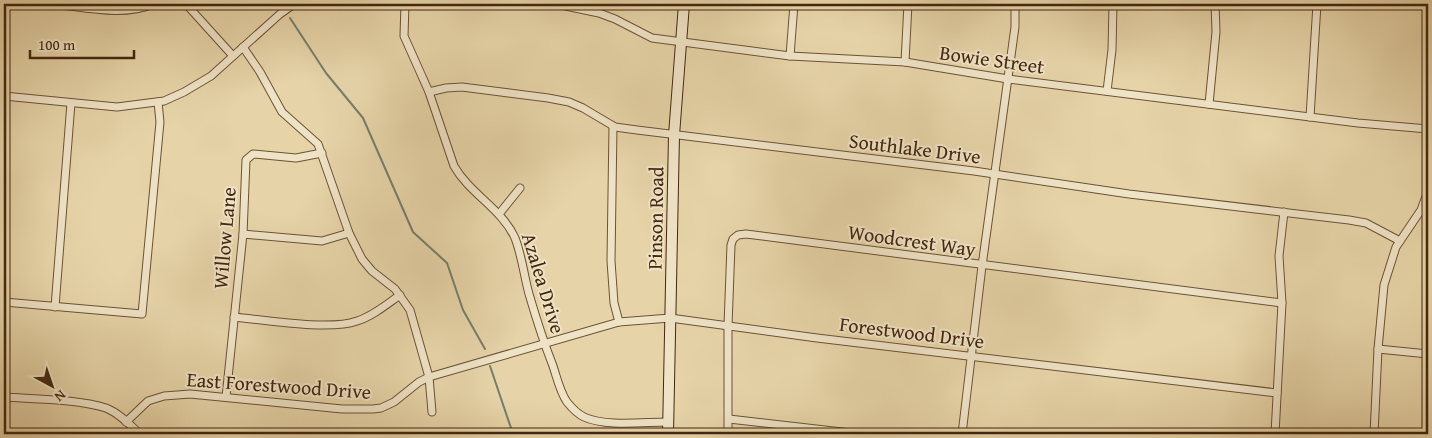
<svg xmlns="http://www.w3.org/2000/svg" width="1432" height="438" font-family="'Gentium Book Plus',serif">
  <style>
    .lines { fill: none; stroke-linecap: round; stroke-linejoin: round }
    .stream { stroke: #757e6d; stroke-width: 2 }
    .minor-casing { stroke: #6c5235; stroke-width: 9 }
    .secondary-casing { stroke: #43270f; stroke-width: 12 }
    .minor { stroke: #efe3c6; stroke-width: 7 }
    .secondary { stroke: #efe3c6; stroke-width: 10 }
    .labels { text-anchor: middle; dominant-baseline: central; stroke-width: 4; stroke-linejoin: round; paint-order: stroke }
    .street-label { font-size: 20px; fill: #43270f; stroke: #efe3c6 }
  </style>
  <rect width="100%" height="100%" fill="#e6d4a8"/>
  <filter id="stains"><feTurbulence type="fractalNoise" baseFrequency=".004" numOctaves="4"/><feColorMatrix values="0 0 0 0 .2 0 0 0 0 .09 0 0 0 0 .02 0 0 0 .5 -.17"/></filter>
  <radialGradient id="worn" r=".72"><stop offset=".6" stop-color="#630" stop-opacity="0"/><stop offset="1" stop-color="#630" stop-opacity=".3"/></radialGradient>
  <g class="lines">
    <g class="stream">
      <polyline points="276,4 280,8"/>
      <polyline points="290,18 326,73 363,118 413,232 447,263 463,310 485,349"/>
      <polyline points="490,366 513,434"/>
    </g>
    <defs>
      <g id="minor">
        <path d="M53 4C84 7 123 17 153 4"/>
        <polyline points="186,4 233,56"/>
        <path d="M405 4 404 36 429 92 454 166C470 194 502 209 515 238 522 256 524 276 529 294 536 318 544 343 553 366 557 378 560 392 567 402 571 407 578 414 584 417 606 427 643 422 668 422"/>
        <polyline points="556,4 599,13 615,19 652,38 790,56 905,62 1008,79 1358,123 1428,129"/>
        <polyline points="243,47 260,72 282,112 318,144 349,233 362,259 372,271 395,289 410,310 429,377 432,412"/>
        <polyline points="790,56 794,4"/>
        <polyline points="905,62 908,4"/>
        <polyline points="1428,77 1428,87"/>
        <polyline points="1107,91 1112,50 1113,4"/>
        <polyline points="429,92 446,88 462,87 548,98 569,102 583,108 615,127 637,130 974,171 1129,194 1349,220 1366,223 1400,241"/>
        <polyline points="4,96 117,107 164,101 184,92 211,76 280,14 294,4"/>
        <polyline points="1209,104 1216,32 1215,4"/>
        <polyline points="1310,117 1317,4"/>
        <polyline points="613,126 611,261 614,303 619,322"/>
        <polyline points="499,214 520,188"/>
        <polyline points="243,234 322,241 349,233"/>
        <polyline points="4,302 142,314 160,122 158,102"/>
        <polyline points="55,307 71,103"/>
        <path d="M234 317C266 320 329 331 357 321 373 316 387 304 400 295"/>
        <polyline points="1378,349 1428,354"/>
        <path d="M4 397C33 399 79 399 106 408 119 413 130 425 140 434"/>
        <polyline points="226,397 243,234 246,160 253,154 296,158 322,153"/>
        <polyline points="729,419 860,434"/>
        <polyline points="126,422 148,401 164,396 190,394 342,409 373,409 381,408 394,402 419,382 429,377 619,322 670,318 817,338 1277,393"/>
        <polyline points="728,434 728,326 731,245 733,239 738,235 746,234 1282,303"/>
        <polyline points="962,434 982,266 1015,27 1015,4"/>
        <polyline points="1275,434 1282,303 1279,256 1284,212"/>
        <polyline points="1374,434 1378,349 1384,285 1396,247 1421,210 1428,191"/>
      </g>
      <polyline id="secondary" points="668,434 674,135 684,4"/>
    </defs>
    <use href="#minor" class="minor-casing"/>
    <use href="#secondary" class="secondary-casing"/>
    <use href="#minor" class="minor"/>
    <use href="#secondary" class="secondary"/>
  </g>
  <g class="labels">
    <g class="street-label">
      <text transform="translate(992 59) rotate(8)">Bowie Street</text>
      <text transform="translate(915 148) rotate(7)">Southlake Drive</text>
      <text transform="translate(655 218) rotate(-89)">Pinson Road</text>
      <text transform="translate(224 238) rotate(-85)">Willow Lane</text>
      <text transform="translate(912 240) rotate(8)">Woodcrest Way</text>
      <text transform="translate(544 283) rotate(73)">Azalea Drive</text>
      <text transform="translate(912 332) rotate(7)">Forestwood Drive</text>
      <text transform="translate(279 385) rotate(4)">East Forestwood Drive</text>
    </g>
  </g>
  <rect width="1432" height="438" fill="none" stroke="#e6d4a8" stroke-width="20"/>
  <rect x="5" y="5" width="1422" height="428" fill="none" stroke="#43270f" stroke-width="2.5"/>
  <rect x="10" y="10" width="1412" height="418" fill="none" stroke="#43270f"/>
  <g transform="translate(52 386) rotate(140)" stroke="#efe3c6" stroke-width="4" paint-order="stroke">
  <path d="M0-4L9 19L0 12L-9 19Z" fill="#43270f"/>
  <text y="-8" font-size="14" font-weight="bold" text-anchor="middle" fill="#43270f">N</text>
  </g>
  <path d="M30 50v8h104v-8" fill="none" stroke="#43270f" stroke-width="2.5"/>
  <text x="38" y="50" font-size="15" fill="#43270f" stroke="#efe3c6" stroke-width="4" paint-order="stroke">100 m</text>
  <rect width="100%" height="100%" filter="url(#stains)"/>
  <rect width="100%" height="100%" fill="url(#worn)"/>
</svg>
